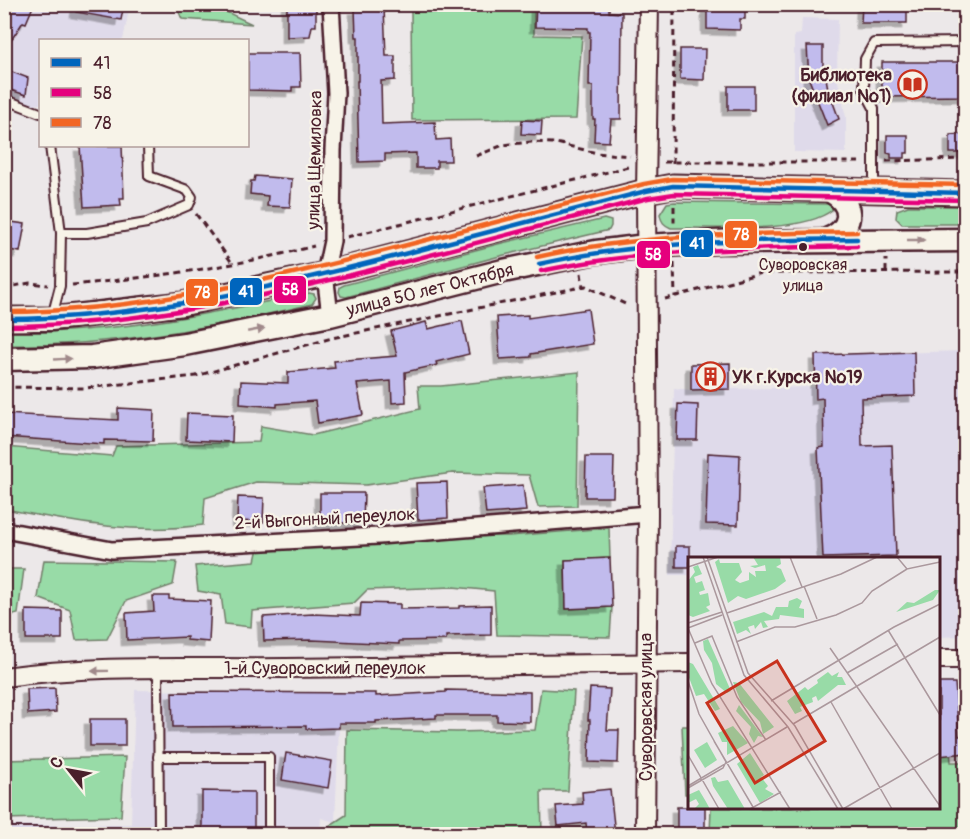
<svg xmlns="http://www.w3.org/2000/svg" width="970" height="839" font-family="Pangolin,sans-serif">
  <style>
    .built { fill: #dfdaea }
    .green { fill: #98dba7; stroke: #717d69; stroke-width: 1.5 }
    .building { fill: #c1bbed; stroke: #4a1f2b; stroke-width: 1.5; filter: url(#shadow) }
    .lines { fill: none; stroke-linecap: round; stroke-linejoin: round }
    .service-casing { stroke: #4a1f2b; stroke-width: 12 }
    .minor-casing { stroke: #4a1f2b; stroke-width: 20 }
    .tertiary-casing { stroke: #4a1f2b; stroke-width: 22 }
    .primary-casing { stroke: #4a1f2b; stroke-width: 27 }
    .path { stroke: #4a1f2b; stroke-width: 3; stroke-dasharray: 6 4.5; stroke-linecap: butt }
    .service { stroke: #f7f3e8; stroke-width: 8 }
    .minor { stroke: #f7f3e8; stroke-width: 15 }
    .tertiary { stroke: #f7f3e8; stroke-width: 18 }
    .primary { stroke: #f7f3e8; stroke-width: 22 }
    .bus-1-casing { stroke: #f7f3e8; stroke-width: 9 }
    .bus-2-casing { stroke: #f7f3e8; stroke-width: 9 }
    .bus-3-casing { stroke: #f7f3e8; stroke-width: 9 }
    .bus-1 { stroke: #0065bd; stroke-width: 4.5 }
    .bus-2 { stroke: #e5007d; stroke-width: 4.5 }
    .bus-3 { stroke: #f26522; stroke-width: 4.5 }
    .oneway { fill: #a0898a }
    .bus-dot { fill: #4a1f2b; stroke: #f7f3e8; stroke-width: 2 }
    .labels { text-anchor: middle; dominant-baseline: central; stroke-width: 4.5; stroke-linejoin: round; paint-order: stroke }
    .bus-label { font-size: 16px; fill: #4a1f2b; stroke: #f7f3e8 }
    .poi-label { font-size: 18px; font-weight: bold; fill: #4a1f2b; stroke: #f7f3e8; text-anchor: end }
    .street-label { font-size: 18px; fill: #4a1f2b; stroke: #f7f3e8 }
    .inset-road { fill: none; stroke: #ab989d; stroke-width: 1.5 }
    .view { fill: #c8321e; fill-opacity: 0.15; stroke: #c8321e; stroke-width: 3 }
    .inset-edge { fill: none; stroke: #4a1f2b; stroke-width: 3 }
    .line-badge { stroke: #f7f3e8; stroke-width: 2 }
    .badge-label { font-size: 16px; text-anchor: middle; font-weight: bold; fill: #fff }
  </style>
  <defs>
    <filter id="shadow"><feDropShadow dx="-5.5" dy="5.5" stdDeviation="0" flood-color="#0004"/></filter>
  </defs>
  <rect width="100%" height="100%" fill="#ece8e9"/>
  <filter id="ink" filterUnits="userSpaceOnUse"><feTurbulence type="fractalNoise" baseFrequency=".0167" numOctaves="2"/><feDisplacementMap in="SourceGraphic" scale="12" xChannelSelector="R" yChannelSelector="G"/><feConvolveMatrix kernelMatrix="1 2 1 2 8 2 1 2 1" color-interpolation-filters="sRGB"/></filter>
  <g filter="url(#ink)">
    <g class="built">
      <polygon points="4,5 130,5 123,40 40,40 40,104 5,106"/>
      <polygon points="802,18 838,19 837,77 846,117 846,153 794,152 794,35 801,34"/>
      <polygon points="965,351 965,636 939,637 938,558 690,558 689,575 670,575 674,388 691,390 816,387 815,355"/>
      <polygon points="135,690 338,693 339,728 335,822 321,818 320,834 5,834 4,826 131,824"/>
    </g>
    <g class="green">
      <polygon points="176,5 217,5 220,9 252,24 182,19"/>
      <polygon points="421,5 534,5 534,35 582,36 576,119 412,120 411,11 421,8"/>
      <path d="M674 202 828 204 832 207V210C803 234 710 227 671 228 664 225 661 222 660 214L667 203Z"/>
      <polygon points="908,206 965,206 965,224 902,224 896,218 897,210"/>
      <polygon points="604,219 611,221 611,226 609,230 500,256 346,297 341,296 339,292 340,287 344,285 498,244"/>
      <path d="M309 293 314 294 316 298 312 304C212 328 108 347 5 345V332C108 335 209 314 309 293Z"/>
      <path d="M579 372 577 506 538 507 529 475 453 473 366 485 256 482 205 498 203 525C133 535 73 522 5 509V447L112 456 116 446 259 442 261 426 313 435 420 409 418 386H441Z"/>
      <polygon points="609,528 610,558 565,560 566,609 612,607 610,637 497,635 494,591 453,587 367,590 354,603 252,611 251,627 225,624 221,595 198,591 195,566 255,561 258,548 458,536 509,536"/>
      <polygon points="44,560 177,562 173,585 126,601 107,639 76,640 70,610 38,598"/>
      <polygon points="5,569 24,569 18,614 5,617"/>
      <polygon points="541,689 574,691 568,791 541,791 542,834 329,834 329,826 346,815 347,730 457,732 535,730"/>
      <polygon points="948,724 951,762 965,762 965,834 710,834 711,808 938,808 939,725"/>
      <polygon points="682,726 689,726 689,794 685,794"/>
      <polygon points="125,757 121,816 5,819 5,760"/>
    </g>
    <g class="building">
      <polygon points="4,4 34,4 26,23 23,22 4,51"/>
      <polygon points="77,4 124,4 121,20 76,12"/>
      <polygon points="287,4 316,4 316,26 312,26 310,36 287,37"/>
      <polygon points="536,4 609,4 609,12 622,13 621,119 611,119 609,142 594,141 595,119 593,119 593,86 589,86 590,32 588,32 588,28 535,27"/>
      <polygon points="707,4 745,4 745,19 740,19 740,30 707,29"/>
      <polygon points="862,4 907,4 907,23 861,23"/>
      <polygon points="384,8 386,56 395,56 395,80 381,81 382,124 435,122 436,140 450,139 451,161 437,161 437,168 416,168 416,153 385,154 385,161 359,162 357,81 358,81 358,37 356,37 355,9"/>
      <polygon points="807,46 823,46 823,78 826,78 828,89 839,119 827,125 809,79"/>
      <polygon points="680,49 705,49 704,80 680,79"/>
      <polygon points="248,53 300,53 301,87 292,87 292,91 248,90"/>
      <polygon points="882,62 966,62 966,96 882,97"/>
      <polygon points="4,69 28,78 26,95 4,88"/>
      <rect x="728" y="86" width="26" height="24"/>
      <polygon points="522,120 542,121 541,135 521,134"/>
      <polygon points="966,134 966,153 950,153 950,135"/>
      <polygon points="887,135 908,135 908,153 905,153 905,158 891,158 891,154 887,153"/>
      <polygon points="80,146 122,146 124,198 120,198 121,205 84,207"/>
      <polygon points="255,176 292,179 290,207 267,206 268,196 250,194 251,181 254,181"/>
      <polygon points="4,221 25,224 20,252 4,249"/>
      <polygon points="588,309 593,344 531,354 531,357 500,359 497,317 528,315 528,318"/>
      <polygon points="462,321 469,354 436,362 437,365 405,372 406,402 392,403 391,381 357,384 363,415 318,423 315,401 277,404 277,407 240,404 241,381 288,383 288,372 335,368 334,361 397,356 391,331 426,322 428,329"/>
      <polygon points="914,352 915,396 861,398 862,446 892,445 896,556 823,558 818,448 824,447 823,398 816,399 815,355"/>
      <polygon points="730,363 730,389 691,390 691,364"/>
      <polygon points="678,404 698,405 697,440 677,440"/>
      <polygon points="118,408 154,410 153,441 104,440 104,444 4,437 4,414 118,420"/>
      <polygon points="187,413 233,415 232,442 186,440"/>
      <polygon points="708,453 740,455 738,525 706,524"/>
      <polygon points="586,457 614,457 613,497 585,497"/>
      <polygon points="447,482 448,518 418,520 416,483"/>
      <polygon points="523,485 526,511 486,514 483,488"/>
      <polygon points="320,493 364,493 363,523 320,523"/>
      <polygon points="238,497 264,498 263,522 237,521"/>
      <rect x="676" y="546" width="14" height="21"/>
      <polygon points="610,558 612,607 566,609 565,560"/>
      <polygon points="153,596 169,596 169,599 211,601 209,642 187,640 187,637 127,640 126,613 154,611"/>
      <polygon points="361,603 400,604 400,609 459,608 459,606 491,605 491,635 446,636 446,640 399,641 399,644 312,640 264,641 263,617 313,614 360,616"/>
      <polygon points="26,610 62,611 62,639 26,639"/>
      <polygon points="939,683 955,683 959,736 966,736 966,753 939,756"/>
      <polygon points="55,688 56,712 28,714 27,689"/>
      <polygon points="590,688 610,689 607,730 619,730 618,763 589,762 590,720 588,720"/>
      <polygon points="446,690 530,692 530,722 497,721 497,715 436,715 436,718 376,721 376,723 339,723 339,728 306,729 306,726 173,727 172,692 376,693 376,696 446,692"/>
      <rect x="90" y="719" width="35" height="27"/>
      <polygon points="286,753 332,761 328,788 282,780"/>
      <polygon points="610,789 615,834 587,834 586,823 558,826 556,806 583,804 582,792"/>
      <polygon points="202,791 254,792 254,834 202,834"/>
      <rect x="677" y="807" width="28" height="27"/>
    </g>
    <g class="lines">
      <defs>
        <g id="service">
          <polyline points="4,99 40,113"/>
          <polyline points="50,146 61,233 60,286 52,317"/>
          <polyline points="874,188 874,108 864,89 865,59 874,43 966,42"/>
          <polyline points="61,233 87,233 147,223 189,205 192,197 187,190 149,176 148,146"/>
          <polyline points="158,669 159,834"/>
          <polyline points="158,757 269,757 269,834"/>
        </g>
        <g id="minor">
          <polyline points="330,315 325,274 332,241 333,150 336,93 331,4"/>
          <polyline points="4,530 112,550 379,536 648,514"/>
        </g>
        <g id="tertiary">
          <polyline points="938,659 966,659"/>
          <path d="M4 677C97 664 192 669 286 668 420 667 555 665 690 663"/>
          <polyline points="645,834 648,514 646,191 649,4"/>
        </g>
        <g id="primary">
          <path d="M827 240C853 229 856 206 831 191"/>
          <polyline points="4,319 51,319 182,304 325,274 646,191 673,186 966,193"/>
          <polyline points="4,359 92,357 185,344 330,315 503,271 596,252 647,246 720,242 966,240"/>
        </g>
      </defs>
      <use href="#service" class="service-casing"/>
      <use href="#minor" class="minor-casing"/>
      <use href="#tertiary" class="tertiary-casing"/>
      <use href="#primary" class="primary-casing"/>
      <g class="path">
        <polyline points="476,156 503,145 531,142 556,143 597,153 630,156"/>
        <polyline points="886,161 966,159"/>
        <polyline points="664,162 862,162"/>
        <polyline points="673,163 674,4"/>
        <polyline points="674,206 674,226"/>
        <polyline points="196,214 233,264"/>
        <polyline points="347,237 628,167"/>
        <polyline points="674,263 675,297"/>
        <polyline points="886,272 886,259"/>
        <polyline points="581,273 583,286"/>
        <path d="M72 285C153 277 235 267 314 246"/>
        <polyline points="4,288 30,283 48,285"/>
        <polyline points="665,299 761,273 966,272"/>
        <polyline points="4,387 85,388 196,376 332,338 586,286 625,304 629,303"/>
      </g>
      <use href="#service" class="service"/>
      <use href="#minor" class="minor"/>
      <use href="#tertiary" class="tertiary"/>
      <use href="#primary" class="primary"/>
      <defs>
        <g id="bus-1">
          <path d="M539 264C646 240 748 241 857 239"/>
          <path d="M4 319C141 319 276 287 408 253 487 232 567 212 646 191L673 186 966 193"/>
        </g>
        <g id="bus-2">
          <path d="M541 271C648 248 748 249 857 246"/>
          <path d="M4 326C142 326 278 294 411 260 490 239 569 219 648 198L674 194 966 200"/>
        </g>
        <g id="bus-3">
          <path d="M537 257C645 233 747 234 857 232"/>
          <path d="M4 312C141 312 275 279 407 245 486 225 565 204 644 184L672 179 966 185"/>
        </g>
      </defs>
      <use href="#bus-1" class="bus-1-casing"/>
      <use href="#bus-2" class="bus-2-casing"/>
      <use href="#bus-3" class="bus-3-casing"/>
      <use href="#bus-1" class="bus-1"/>
      <use href="#bus-2" class="bus-2"/>
      <use href="#bus-3" class="bus-3"/>
    </g>
    <defs><path id="oneway-solid" d="M-6-.8H1V-3.2L6.5 0L1 3.2V.8H-6Z" transform="scale(1.5)"/></defs>
    <g class="oneway">
      <use href="#oneway-solid" transform="translate(916 240)"/>
      <use href="#oneway-solid" transform="translate(256 330) rotate(-11)"/>
      <use href="#oneway-solid" transform="translate(63 359) rotate(-3)"/>
      <use href="#oneway-solid" transform="translate(100 671) rotate(179)"/>
    </g>
  </g>
  <defs>
    <symbol id="library-ring" viewBox="-11 -11 22 22"><circle r="9.5" fill="#f7f3e8" stroke="#c8321e" stroke-width="1.5"/><path d="M-6-4Q-3-5.5-.7-3.5V5Q-3 3-6 4ZM6-4Q3-5.5 .7-3.5V5Q3 3 6 4Z" fill="#c8321e"/></symbol>
    <symbol id="building-ring" viewBox="-11 -11 22 22"><circle r="9.5" fill="#f7f3e8" stroke="#c8321e" stroke-width="1.5"/><path d="M-4-6H4V6H1V3H-1V6H-4ZM-2.5-4.3h1.7v1.8h-1.7ZM.8-4.3h1.7v1.8H.8ZM-2.5-1h1.7V.8h-1.7ZM.8-1h1.7V.8H.8Z" fill="#c8321e"/></symbol>
  </defs>
  <g fill-rule="evenodd">
    <use href="#library-ring" x="896" y="68" width="33" height="33"/>
    <use href="#building-ring" x="694" y="360" width="33" height="33"/>
  </g>
  <circle class="bus-dot" cx="803" cy="247" r="5"/>
  <g class="labels">
    <g class="bus-label">
      <text x="803" y="265">Суворовская<tspan x="803" dy="21">улица</tspan></text>
    </g>
    <g class="poi-label">
      <text x="892" y="75">Библиотека<tspan x="892" dy="21">(филиал №1)</tspan></text>
      <text x="732" y="377" text-anchor="start">УК г.Курска №19</text>
    </g>
    <g class="street-label">
      <text transform="translate(315 160) rotate(-89)">улица Щемиловка</text>
      <text transform="translate(430 290) rotate(-14)">улица 50 лет Октября</text>
      <text transform="translate(325 519) rotate(-3)">2-й Выгонный переулок</text>
      <text x="325" y="668">1-й Суворовский переулок</text>
      <text transform="translate(646 707) rotate(-90)">Суворовская улица</text>
    </g>
  </g>
  <g transform="translate(688 557)">
    <rect width="252" height="252" fill="#ece8e9"/>
    <path d="M65 0H92L93 7 88 10 93 12 98 24 87 32 58 42 50 39 40 46 27 5 31 2 32 6H51L54 15 47 23 52 26 61 23V15L68 20 67 14H78L77 8 67 11 62 9 70 8ZM10 8 14 17 6 20 8 26 14 24 17 33 11 35 12 38 20 36 22 48 18 50 22 54 5 60 0 58V24L7 15 5 10ZM247 33H252L245 43 208 55 219 45 226 46ZM109 41 114 44 111 51 116 52V61L92 58 91 62 76 64 80 70 75 71 73 65 67 72 66 68 60 70 63 77 58 73 49 77 45 65 76 55 84 59 88 50H100L101 44ZM20 82 43 134 39 136 28 127 24 106 16 93 15 84ZM0 105 5 107 32 152 27 154 16 137 8 139 0 118ZM140 115 144 119 151 115 149 120H154L158 128H150L130 144 128 139 124 141 125 145 112 150 114 154 107 157 99 144 117 130 120 133 130 126 129 123ZM45 125 51 126 86 170 75 177 72 165 53 145ZM51 148 75 180 70 179 66 186 61 177 63 170 48 154ZM45 169 60 186 39 198V185H34L30 176ZM19 185 29 203 17 211 6 193ZM62 196 76 218 73 220 80 229 77 232 86 237 72 246 49 207ZM27 220 30 225 40 223 57 252H40L25 229 23 221ZM11 233 17 243 22 252H6L11 247 8 242 0 246V238Z" fill="#98dba7"/>
    <path class="inset-road" d="M15 0 56 118 100 170 150 252M19 0 60 116 107 169 155 252M102 0 114 30M209 0 219 12 252 5M0 10 30 0M116 29 129 62M39 56 153 17 189 0M0 66 34 55M0 71 24 127 102 252M0 71 34 58M200 73 252 158M48 85 87 70H107L148 58 174 46 184 34 219 12M7 86 24 79 49 140 78 183M142 91 252 249M159 116 210 87M0 124 11 157 38 205 35 211 0 231M83 144 206 70 252 47M143 145 204 252M105 167 252 80M26 184 65 250M0 198 31 252M0 229 99 170M62 252 93 235M155 252 252 196"/>
    <path class="view" d="M89 104 137 184 67 226 19 146Z"/>
    <rect width="252" height="252" class="inset-edge"/>
  </g>
  <g class="line-badge">
    <rect x="724" y="220" width="34" height="29" rx="6" fill="#f26522"/>
    <rect x="680" y="229" width="34" height="29" rx="6" fill="#0065bd"/>
    <rect x="636" y="240" width="35" height="29" rx="6" fill="#e5007d"/>
    <rect x="273" y="275" width="34" height="29" rx="6" fill="#e5007d"/>
    <rect x="229" y="277" width="34" height="29" rx="6" fill="#0065bd"/>
    <rect x="185" y="278" width="34" height="29" rx="6" fill="#f26522"/>
  </g>
  <g class="badge-label">
    <text x="741" y="240">78</text>
    <text x="697" y="249">41</text>
    <text x="653" y="260">58</text>
    <text x="290" y="295">58</text>
    <text x="246" y="297">41</text>
    <text x="202" y="298">78</text>
  </g>
  <rect width="970" height="839" fill="none" stroke="#f7f3e8" stroke-width="24"/>
  <rect x="12" y="12" width="946" height="815" fill="none" stroke="#4a1f2b" stroke-width="2" filter="url(#ink)"/>
  <rect x="39" y="39" width="210" height="108" fill="#f7f3e8" stroke="#b29e9c" stroke-width="1.5"/>
  <rect x="51" y="58" width="30" height="9" fill="#0065bd" stroke="#b29e9c" stroke-width="1.5"/>
  <text x="93" y="69" font-size="18" fill="#4a1f2b">41</text>
  <rect x="51" y="88" width="30" height="9" fill="#e5007d" stroke="#b29e9c" stroke-width="1.5"/>
  <text x="93" y="99" font-size="18" fill="#4a1f2b">58</text>
  <rect x="51" y="118" width="30" height="9" fill="#f26522" stroke="#b29e9c" stroke-width="1.5"/>
  <text x="93" y="129" font-size="18" fill="#4a1f2b">78</text>
  <g transform="translate(69 770) rotate(301)" stroke="#f7f3e8" stroke-width="4.5" paint-order="stroke">
  <path d="M0-4.5L10 22L0 15L-10 22Z" fill="#4a1f2b"/>
  <text y="-9" font-size="16" font-weight="bold" text-anchor="middle" fill="#4a1f2b">С</text>
  </g>
</svg>
